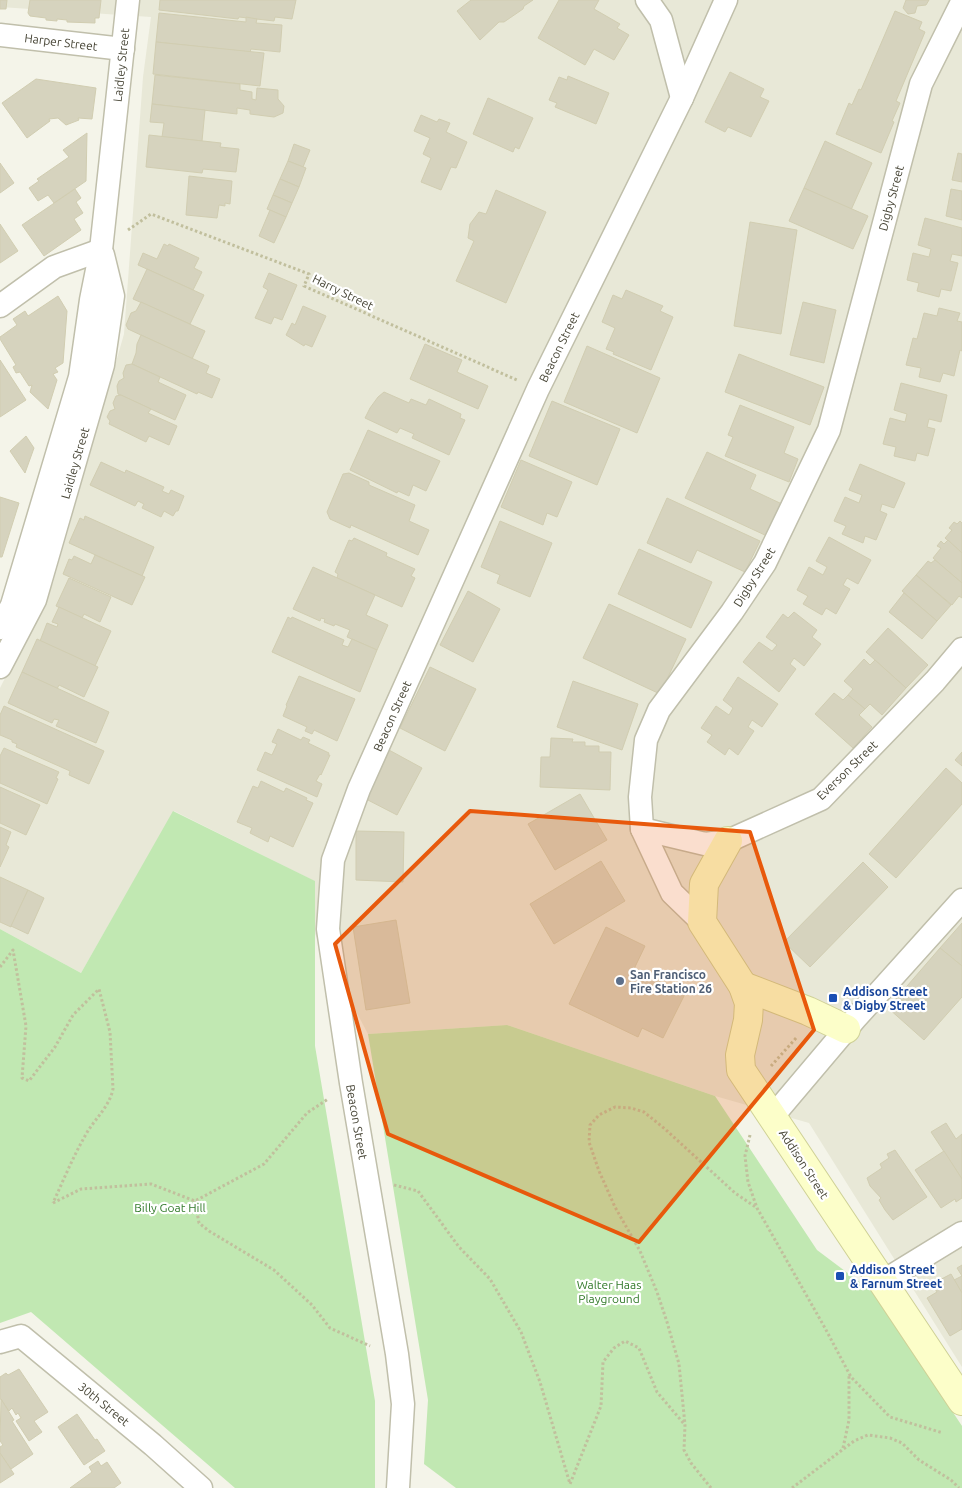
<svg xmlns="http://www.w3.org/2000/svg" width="962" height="1488" font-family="Ubuntu,sans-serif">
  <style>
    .residential { fill: #e8e8d7 }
    .green { fill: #c1e8b2 }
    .building { fill: #d6d3be; stroke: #d1cdb1 }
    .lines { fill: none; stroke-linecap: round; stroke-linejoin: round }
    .street-casing { stroke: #c0bfab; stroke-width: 25 }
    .secondary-casing { stroke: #cfd196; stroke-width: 30 }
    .path { stroke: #c1bf9d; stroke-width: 3; stroke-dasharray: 2.5 2.5; stroke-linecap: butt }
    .street { stroke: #fff; stroke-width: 22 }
    .secondary { stroke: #fcfec9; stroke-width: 28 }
    .marked { fill: #e8590c; fill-opacity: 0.2; stroke: #e8590c; stroke-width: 4; stroke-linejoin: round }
    .service-dot { fill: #5c6f8a; stroke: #fff; stroke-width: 2 }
    .transit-dot { fill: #1a4fb4; stroke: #fff; stroke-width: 2 }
    .labels { text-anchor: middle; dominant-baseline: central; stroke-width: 4.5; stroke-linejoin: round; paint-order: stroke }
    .street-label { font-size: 12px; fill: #484637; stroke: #fff }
    .service-label { font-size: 12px; font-weight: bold; fill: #4e5e75; stroke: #fff; text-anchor: start }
    .transit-label { font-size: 12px; font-weight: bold; fill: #164399; stroke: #fff; text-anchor: start }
    .park-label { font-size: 12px; fill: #327a2a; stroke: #fff }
  </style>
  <rect width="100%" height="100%" fill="#f4f4e9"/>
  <polygon class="residential" points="0,0 962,0 962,1367 809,1123 715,1096 507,1025 368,1034 314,932 314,881 174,811 81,973 0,929 0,688 53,583 124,334 143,77 151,17 0,7"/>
  <g class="green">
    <polygon points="173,811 315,881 315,1046 375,1401 375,1488 235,1488 31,1312 0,1323 0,929 81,973"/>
    <polygon points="507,1025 715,1096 817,1250 873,1292 962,1426 962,1488 456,1488 424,1464 428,1400 368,1034"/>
  </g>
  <g class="building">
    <polygon points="0,0 7,0 6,9 0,9"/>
    <polygon points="101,0 99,18 95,18 95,23 67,22 67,20 57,19 57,21 46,20 46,18 30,16 28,13 30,0"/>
    <polygon points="160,0 296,0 292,19 275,17 274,21 239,17 238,19 159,10"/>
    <polygon points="471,0 533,0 524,6 523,9 504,22 499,22 480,40 457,11"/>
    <polygon points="559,0 599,0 594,9 620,24 617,28 629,35 614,60 594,49 585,65 538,38"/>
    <polygon points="906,0 929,0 926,5 917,6 915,13 908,14 903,8"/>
    <polygon points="895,11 922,22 919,29 925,32 896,101 900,103 892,121 894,122 881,153 836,134 849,103 852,105 859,89 861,90"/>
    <polygon points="159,13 246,22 246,17 257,19 256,23 282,25 280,52 251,49 250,52 156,42"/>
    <polygon points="156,42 264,53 260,86 153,74"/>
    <polygon points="730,72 764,89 760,97 769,101 751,137 728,127 725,132 705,122"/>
    <polygon points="155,75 240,84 240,90 252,92 252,99 256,100 257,88 278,90 278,99 284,106 283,113 274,117 250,114 250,110 237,108 237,114 152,104"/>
    <polygon points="568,76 609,93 596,124 555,107 557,103 549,100 559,77 567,80"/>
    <polygon points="36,79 96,88 92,119 78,118 79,120 66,125 58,118 49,119 50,121 27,138 2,103"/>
    <polygon points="488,98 533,118 519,149 515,147 513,152 473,134"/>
    <polygon points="152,104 205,110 202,141 162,137 164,123 150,122"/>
    <polygon points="421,115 437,122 439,119 450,123 446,132 467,142 456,168 451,167 441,190 421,182 431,158 423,154 430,138 414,131"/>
    <polygon points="87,133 86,181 54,203 48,195 38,201 29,188 39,181 37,179 69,157 63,150"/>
    <polygon points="149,135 221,143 220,147 239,149 236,172 203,169 202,173 146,167"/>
    <polygon points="825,141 872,163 851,210 804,188"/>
    <polygon points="294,144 310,150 303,167 288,161"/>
    <polygon points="958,153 962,154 962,182 952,180"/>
    <polygon points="288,161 306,168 299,187 280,179"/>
    <polygon points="0,163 14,183 0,193"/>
    <polygon points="189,176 232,181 230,204 225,203 225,206 219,205 217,218 186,215"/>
    <polygon points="280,179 299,187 292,203 273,195"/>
    <polygon points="804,188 868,216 853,249 789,221"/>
    <polygon points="75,189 81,198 76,202 83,213 74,219 81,230 44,256 22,225"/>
    <polygon points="951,189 962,191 962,220 946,216"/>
    <polygon points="496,190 546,212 506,303 456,281 474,241 468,238 470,224 479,212 486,214"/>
    <polygon points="273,195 292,203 286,217 267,209"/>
    <polygon points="270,210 286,217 274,243 259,236"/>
    <polygon points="925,218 962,228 962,256 952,254 950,261 958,263 951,291 941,289 939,297 917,291 919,283 907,280 913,253 929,257 931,249 918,245"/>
    <polygon points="750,222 797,230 781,334 734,326"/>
    <polygon points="0,224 18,251 0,263"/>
    <polygon points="164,244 168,246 169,244 199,258 194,268 202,272 193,290 138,265 143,253 157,259"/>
    <polygon points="147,269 204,295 190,324 133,299"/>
    <polygon points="269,273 297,285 282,320 274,317 271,324 255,318 268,290 263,287"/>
    <polygon points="626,290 663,306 660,311 673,317 651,370 613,354 614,352 606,349 615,328 602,322 613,295 622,299"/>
    <polygon points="58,296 67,311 63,363 55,368 58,372 53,374 57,380 48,409 30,392 32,385 29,386 20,372 16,373 13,367 16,365 0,339 0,337 17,325 13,319 25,311 28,316"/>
    <polygon points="141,302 205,331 192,359 128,329 126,325 131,313 136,311"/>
    <polygon points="803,302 836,310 824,363 790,355"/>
    <polygon points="303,306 326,316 312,347 305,344 304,346 286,335 292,323 295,325"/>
    <polygon points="939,308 960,313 957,321 962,322 962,351 960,350 954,376 943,373 940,382 919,377 921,368 906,365 913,338 917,339 924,313 937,316"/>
    <polygon points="141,335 209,366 206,373 220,379 212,398 198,392 197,394 132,364 136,353 137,344"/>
    <polygon points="425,344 462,360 457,372 488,386 478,409 410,379"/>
    <polygon points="587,346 660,378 637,433 564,402"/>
    <polygon points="739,354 824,387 810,425 725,392"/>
    <polygon points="0,360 26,400 0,417"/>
    <polygon points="132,364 160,377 158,382 186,395 175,420 118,394 117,386 119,381 124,378 123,373 126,365"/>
    <polygon points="901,383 947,395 941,422 929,419 927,427 935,429 928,456 917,453 915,461 894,456 896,447 883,444 890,418 905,422 907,414 894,410"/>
    <polygon points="384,392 409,403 411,399 426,405 429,399 461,414 460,418 465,420 449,455 412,438 414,434 400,428 397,433 365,418 370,408 378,397"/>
    <polygon points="121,395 151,409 148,413 177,426 169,445 149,436 146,442 109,424 110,421 107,417 110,411 115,409 113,403 116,396"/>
    <polygon points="552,401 620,429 597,485 529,456"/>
    <polygon points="740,405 794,427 784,453 798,459 789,482 725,456 733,437 728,435"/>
    <polygon points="368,430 440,461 426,491 413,485 409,496 398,491 397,493 350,470"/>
    <polygon points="26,436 34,448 25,473 10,451"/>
    <polygon points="707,452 756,475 750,489 782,504 767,536 685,498"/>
    <polygon points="521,460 572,482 557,517 547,513 543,525 501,507"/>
    <polygon points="101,462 125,473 126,470 164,487 162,491 169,494 171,490 184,496 178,511 176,511 173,516 164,511 161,517 142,508 144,504 138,501 135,506 90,485"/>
    <polygon points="860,464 905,483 894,508 882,504 880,511 887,514 876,540 865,536 863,543 842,534 846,526 834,521 845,497 859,503 862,495 849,490"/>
    <polygon points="349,473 369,482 369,485 415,505 409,521 429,530 418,555 351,525 350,528 330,519 327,512 343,474"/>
    <polygon points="0,497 19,503 2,557 0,557"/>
    <polygon points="667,498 760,541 745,572 697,550 691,563 647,543"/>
    <polygon points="85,516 154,547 142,576 69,543 80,518 84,520"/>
    <polygon points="500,521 552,543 530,597 497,583 500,575 481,567"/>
    <polygon points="960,521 962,523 962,553 945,538 952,530 949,528 954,522 957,524"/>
    <polygon points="829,537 871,560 858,584 847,578 843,585 850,589 836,614 826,608 822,615 803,604 808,596 797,590 809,567 823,575 827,567 816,561"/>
    <polygon points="354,538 387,553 386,556 415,569 411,576 415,578 402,607 337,578 338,574 335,572 349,540 352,541"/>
    <polygon points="948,540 962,553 962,583 933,558 941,548 937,546 941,541 944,544"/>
    <polygon points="639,549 712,582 691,628 618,594"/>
    <polygon points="95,555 145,577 132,605 63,574 69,559 72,560 74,556 91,564"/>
    <polygon points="935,560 962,583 962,598 959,596 952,605 916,575 928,561 931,563"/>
    <polygon points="313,567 375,595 366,615 388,625 377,650 347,637 350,630 335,624 334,626 324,622 325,619 321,618 320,621 293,609"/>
    <polygon points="916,575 951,605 937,621 902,591"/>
    <polygon points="69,578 111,597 100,622 84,614 82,618 56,606"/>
    <polygon points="468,591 500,609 473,662 440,645"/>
    <polygon points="904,593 937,621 922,639 889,612"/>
    <polygon points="609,604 686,639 660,694 583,658"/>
    <polygon points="59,607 111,631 95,666 40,641 47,623 57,627 58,624 52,622"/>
    <polygon points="794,612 817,630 812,637 821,644 804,666 794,658 790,664 796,669 779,692 743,662 759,642 772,651 777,645 766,637 783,614 788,618"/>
    <polygon points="288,617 291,619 292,617 344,640 342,645 348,647 352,639 377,650 360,692 272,652"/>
    <polygon points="888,628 928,665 906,688 866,652"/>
    <polygon points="37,639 98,667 84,697 59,685 57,689 22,672"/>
    <polygon points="864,659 870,665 875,660 906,688 882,715 870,704 865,709 848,695 853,689 844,681"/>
    <polygon points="430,667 476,689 445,751 400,728"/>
    <polygon points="22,672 109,712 96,743 56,726 59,720 54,719 52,723 8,703"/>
    <polygon points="299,676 355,699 337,741 314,730 312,734 305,731 307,727 283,716 287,706 286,705"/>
    <polygon points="738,677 778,704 762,727 752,720 748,727 754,731 738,755 729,748 725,755 707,742 712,735 701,728 716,706 729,715 733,708 723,700"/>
    <polygon points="573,681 638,704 622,750 557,727"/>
    <polygon points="834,693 843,700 848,695 865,709 859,715 872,727 853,748 815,714"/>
    <polygon points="4,706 104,751 89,784 69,775 70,771 16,747 17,744 12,742 12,740 0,735 0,715"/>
    <polygon points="278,729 301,740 303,737 310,740 308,743 329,753 328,755 330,755 321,775 320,774 316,781 322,784 317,797 257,770 265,752 272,755 277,744 272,742"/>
    <polygon points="551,738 573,739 572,742 585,742 585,746 599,746 599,752 611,752 610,790 540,787 541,757 550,757"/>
    <polygon points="4,748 59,772 56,778 58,779 47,804 0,783 0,756"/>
    <polygon points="389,750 422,768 397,815 364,798"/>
    <polygon points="962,752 962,766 955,760"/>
    <polygon points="946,768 962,783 962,804 896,878 869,854"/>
    <polygon points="261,781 284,792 286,788 307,798 306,800 313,803 293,847 270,836 268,842 250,833 252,828 237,822 253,786 258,788"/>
    <polygon points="0,787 40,805 26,835 0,823"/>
    <polygon points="580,794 607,840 555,870 528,824"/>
    <polygon points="0,827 11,832 6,845 9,847 0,867"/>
    <polygon points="356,831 404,832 403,882 356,880"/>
    <polygon points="601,861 625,901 554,944 530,904"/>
    <polygon points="863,862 888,887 810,967 784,942"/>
    <polygon points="0,877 28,890 11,927 0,922"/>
    <polygon points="28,890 44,898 28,934 11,926"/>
    <polygon points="396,920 410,1003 366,1010 353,927"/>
    <polygon points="962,923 962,966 940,948"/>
    <polygon points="606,927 645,946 634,969 685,994 663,1038 642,1028 638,1037 569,1004"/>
    <polygon points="940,948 962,966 962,997 924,1040 888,1008"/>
    <polygon points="946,1123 956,1139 962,1134 962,1179 931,1132"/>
    <polygon points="895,1150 927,1197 893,1220 885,1210 879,1200 881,1198 870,1186 867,1178 882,1168 880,1164 889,1158 887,1154"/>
    <polygon points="944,1151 962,1179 962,1198 956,1202 955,1199 941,1208 915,1170"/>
    <polygon points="962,1265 962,1293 954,1280 962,1276 957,1268"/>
    <polygon points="951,1274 962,1293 962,1329 950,1336 927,1298 937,1292 932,1284"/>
    <polygon points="19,1369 48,1412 34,1421 42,1432 29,1441 16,1421 21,1418 18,1413 16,1415 12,1408 9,1411 0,1398 0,1377 6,1373 8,1375"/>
    <polygon points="1,1399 14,1420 12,1421 33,1454 11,1469 0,1453 0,1447 3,1445 0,1441"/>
    <polygon points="77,1414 95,1440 97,1439 105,1451 84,1465 58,1427"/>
    <polygon points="0,1453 14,1474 0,1483"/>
    <polygon points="98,1461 101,1466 107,1462 121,1483 114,1488 70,1488 92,1472 89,1467"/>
  </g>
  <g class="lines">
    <defs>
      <g id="street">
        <polyline points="647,0 661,20 682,98"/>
        <polyline points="0,35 123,49"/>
        <polyline points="0,306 54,267 101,250"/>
        <polyline points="0,628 12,605 80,377 91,300 101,250 128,0"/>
        <polyline points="0,667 35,600 103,365 113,296 103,255"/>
        <polyline points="642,829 705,844 728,841 821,799 935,681 962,649"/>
        <polyline points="702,922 672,893 642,829 640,797 646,740 659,710 732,612 765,563 829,430 921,84 962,2"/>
        <polyline points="773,1116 855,1019 962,900"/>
        <polyline points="882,1282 962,1233"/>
        <polyline points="0,1342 21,1336 153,1445 201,1488"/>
        <polyline points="398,1488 403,1404 397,1354 351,1083 328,929 333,860 359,789 538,389 682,98 726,0"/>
      </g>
      <g id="secondary">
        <polyline points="728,841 704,884 702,922 743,986 749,1003 748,1020 740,1055 741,1070 962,1401"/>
        <polyline points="743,986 808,1011 846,1029"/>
      </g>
    </defs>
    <use href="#street" class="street-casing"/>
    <use href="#secondary" class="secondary-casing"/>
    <g class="path">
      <polyline points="128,230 151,214 309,274 304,286 517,380"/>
      <path d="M0 967 13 950 26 1026 22 1078 29 1081 55 1047 73 1015 99 989 110 1032 113 1089C109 1108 94 1119 85 1136 73 1157 63 1181 53 1203"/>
      <polyline points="771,1066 797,1037"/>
      <polyline points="750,1135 745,1156 748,1182 757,1208 825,1328 851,1377 890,1417 943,1433"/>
      <polyline points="394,1185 418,1191 459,1247 490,1279 521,1332 540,1382 570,1484 601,1406 603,1362 614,1348 625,1341 639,1348 657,1392 685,1425"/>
      <polyline points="195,1201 199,1223 209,1231 274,1270 312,1305 330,1328 370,1346"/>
      <polyline points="53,1203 81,1189 151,1184 195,1201 264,1164 307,1113 328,1099"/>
      <polyline points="843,1448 849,1420 849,1375"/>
      <polyline points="711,1488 691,1463 684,1450 685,1425 679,1364 667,1322 657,1292 640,1251 615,1207 599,1171 589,1142 590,1125 599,1115 615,1107 631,1108 644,1112 665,1129 735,1193 757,1208"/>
      <polyline points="792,1488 854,1441 868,1435 890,1438 902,1443 919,1460 951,1480 959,1488"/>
    </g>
    <use href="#street" class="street"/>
    <use href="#secondary" class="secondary"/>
  </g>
  <path class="marked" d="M470 811 750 832 814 1030 639 1242 388 1134 335 944Z"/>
  <circle class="service-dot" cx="620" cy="981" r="5"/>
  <g class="transit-dot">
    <rect x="828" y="993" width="10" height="10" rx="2.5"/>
    <rect x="835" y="1271" width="10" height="10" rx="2.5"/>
  </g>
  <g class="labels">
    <g class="street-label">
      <text transform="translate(61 42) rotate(7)">Harper Street</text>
      <text transform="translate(121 65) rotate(-84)">Laidley Street</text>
      <text transform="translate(891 198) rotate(-75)">Digby Street</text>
      <text transform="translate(343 292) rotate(26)">Harry Street</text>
      <text transform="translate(559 347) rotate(-64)">Beacon Street</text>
      <text transform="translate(75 463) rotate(-74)">Laidley Street</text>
      <text transform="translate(754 577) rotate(-58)">Digby Street</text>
      <text transform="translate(392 716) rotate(-66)">Beacon Street</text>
      <text transform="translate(847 770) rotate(-44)">Everson Street</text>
      <text transform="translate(357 1122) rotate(80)">Beacon Street</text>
      <text transform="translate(804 1164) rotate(57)">Addison Street</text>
      <text transform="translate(104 1404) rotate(39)">30th Street</text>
    </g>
    <g class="service-label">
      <text x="630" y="974">San Francisco<tspan x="630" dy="14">Fire Station 26</tspan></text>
    </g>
    <g class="transit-label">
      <text x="843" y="991">Addison Street<tspan x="843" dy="14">&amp; Digby Street</tspan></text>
      <text x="850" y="1269">Addison Street<tspan x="850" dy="14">&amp; Farnum Street</tspan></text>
    </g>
    <g class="park-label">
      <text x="170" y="1207">Billy Goat Hill</text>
      <text x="609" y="1284">Walter Haas<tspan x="609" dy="14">Playground</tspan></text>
    </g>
  </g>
</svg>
